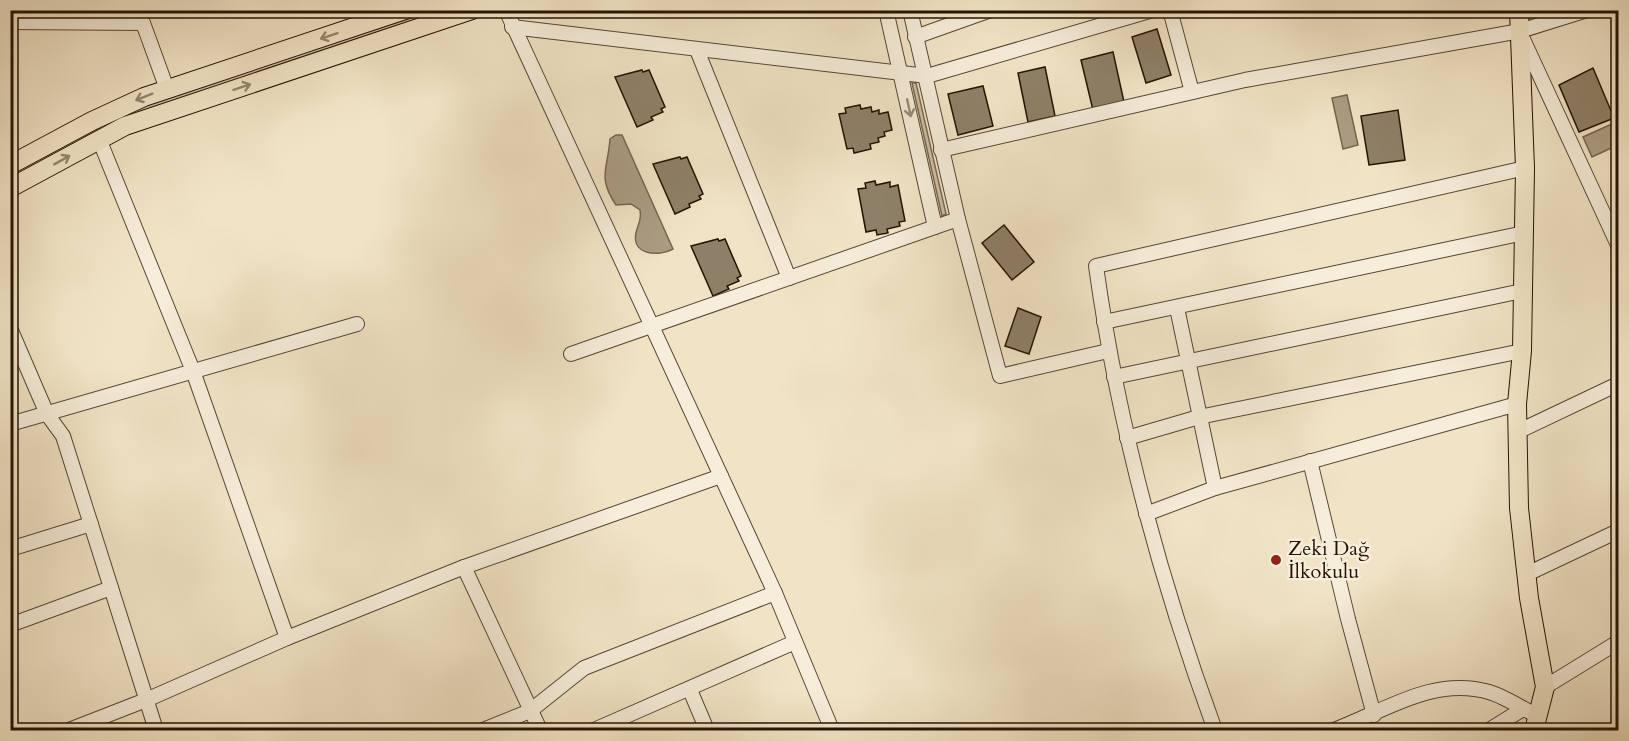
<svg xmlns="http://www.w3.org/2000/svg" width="1629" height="741" font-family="Cardo,serif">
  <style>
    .green { fill: #cec0a5; stroke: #786a54; stroke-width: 1.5 }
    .water { fill: #ab9d84; stroke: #756650; stroke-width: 1.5 }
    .building { fill: #8e8068; stroke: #231303; stroke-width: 1.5 }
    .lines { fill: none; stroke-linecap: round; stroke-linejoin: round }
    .minor-casing { stroke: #564734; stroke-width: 16 }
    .major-casing { stroke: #231303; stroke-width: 20 }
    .minor { stroke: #f6edda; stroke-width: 14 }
    .major { stroke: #f1e4c6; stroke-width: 18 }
    .oneway { stroke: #94866e }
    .oneway2 { stroke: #978b79 }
    .poi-dot { fill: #8f2418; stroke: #f6edda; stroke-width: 2 }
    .labels { text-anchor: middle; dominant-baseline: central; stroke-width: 5; stroke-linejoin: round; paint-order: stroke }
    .poi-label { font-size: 20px; fill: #231303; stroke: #f6edda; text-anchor: start }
  </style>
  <rect width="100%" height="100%" fill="#f1e4c6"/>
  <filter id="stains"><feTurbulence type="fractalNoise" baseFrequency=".00333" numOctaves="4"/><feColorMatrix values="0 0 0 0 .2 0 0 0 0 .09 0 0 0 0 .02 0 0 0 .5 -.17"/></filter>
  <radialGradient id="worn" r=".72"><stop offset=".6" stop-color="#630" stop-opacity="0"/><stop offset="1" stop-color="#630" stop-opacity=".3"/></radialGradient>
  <g class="green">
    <polygon points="432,11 446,11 11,179 11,173 140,106"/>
    <polygon points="912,83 916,83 946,214 942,216"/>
  </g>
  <g class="water">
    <polygon points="1347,95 1358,145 1343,149 1332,98"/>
    <polygon points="1614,123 1618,133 1618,145 1592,157 1583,137"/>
    <path d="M616 135H622L673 249C659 257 631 255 636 233 638 224 642 220 640 210L631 204 616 205C597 177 608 169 610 139Z"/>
  </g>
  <g class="building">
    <polygon points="1157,29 1171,75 1146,83 1132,37"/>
    <polygon points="1113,52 1124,102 1093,110 1081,60"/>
    <polygon points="1045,67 1055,116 1028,122 1018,73"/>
    <polygon points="1593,68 1614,118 1579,132 1559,85"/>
    <polygon points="642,70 643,72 649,70 665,107 661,109 663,112 651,117 653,120 637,127 615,77"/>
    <polygon points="983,86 993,126 958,135 948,94"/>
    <polygon points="860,105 861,109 871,107 872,112 879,110 879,114 888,112 892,130 884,132 885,136 878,138 879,142 870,144 871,149 854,153 853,148 847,149 839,114 846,113 845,108"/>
    <polygon points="1398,110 1405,160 1369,165 1361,116"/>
    <polygon points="680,157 681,159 687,157 703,194 699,196 701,199 689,204 690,207 675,214 653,164"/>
    <polygon points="875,181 876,185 890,182 890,187 898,185 905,221 899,222 900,226 887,229 888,233 877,235 876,230 866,232 858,189 866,188 865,183"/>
    <polygon points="1004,225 1034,262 1012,280 982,243"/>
    <polygon points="718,239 719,241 725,239 741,276 737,278 739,281 727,286 729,289 713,296 691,246"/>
    <polygon points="1018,308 1041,317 1029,354 1005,346"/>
  </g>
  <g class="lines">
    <defs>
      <g id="minor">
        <polyline points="506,10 775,593 832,730"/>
        <polyline points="886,10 935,227"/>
        <polyline points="910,10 958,219 1000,376 1108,351"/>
        <polyline points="1170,10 1192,92"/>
        <polyline points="10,22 143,23 167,89"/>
        <polyline points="512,27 927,76 1153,10"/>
        <polyline points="915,37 991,10"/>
        <polyline points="1522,37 1618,245"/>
        <polyline points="697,50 789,278"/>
        <polyline points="941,150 1245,80 1520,31 1587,10"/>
        <polyline points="1177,308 1215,488"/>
        <polyline points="1104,322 1524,233"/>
        <polyline points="10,328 47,414 63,436 156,730"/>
        <polyline points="571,354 958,219"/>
        <polyline points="1114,377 1522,291"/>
        <polyline points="10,424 357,324"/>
        <polyline points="1517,432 1618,384"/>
        <polyline points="1127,438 1199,417 1522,351"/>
        <polyline points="1310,461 1348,619 1374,715"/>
        <polyline points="1146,514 1215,488 1517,404"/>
        <polyline points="10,549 91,524"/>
        <polyline points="464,567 540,730"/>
        <polyline points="1527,574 1618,531"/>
        <polyline points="10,625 111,588"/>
        <polyline points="287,638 464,567 721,476"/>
        <polyline points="1545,687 1618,642"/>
        <polyline points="690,690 707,730"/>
        <polyline points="69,730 146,700 287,638 193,371 99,139"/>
        <polyline points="483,730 530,711 584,668 775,593"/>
        <polyline points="594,730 795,642"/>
        <path d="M1215 730C1160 580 1118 425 1096 266L1525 168"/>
        <path d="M1334 730C1385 711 1433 676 1489 692 1506 697 1523 709 1539 717"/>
        <polyline points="1489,730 1523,709"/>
      </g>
      <g id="major">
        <polyline points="1519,10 1525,168 1522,351 1517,404 1519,508 1529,598 1545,687 1534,730"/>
        <polyline points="10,165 92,121 144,97 405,10"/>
        <polyline points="10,188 125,126 472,10"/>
      </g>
    </defs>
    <use href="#minor" class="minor-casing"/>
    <use href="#major" class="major-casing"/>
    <use href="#minor" class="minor"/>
    <use href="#major" class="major"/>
  </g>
  <defs><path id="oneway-shaft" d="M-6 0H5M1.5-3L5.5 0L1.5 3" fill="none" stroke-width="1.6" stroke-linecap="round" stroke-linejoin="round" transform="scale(1.5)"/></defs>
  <g class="oneway">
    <use href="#oneway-shaft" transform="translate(329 36) rotate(162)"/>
    <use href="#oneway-shaft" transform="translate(242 87) rotate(-18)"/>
    <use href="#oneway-shaft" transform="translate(144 97) rotate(158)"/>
    <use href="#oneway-shaft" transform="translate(62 160) rotate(-29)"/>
  </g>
  <use class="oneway2" href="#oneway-shaft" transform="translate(909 108) rotate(78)"/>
  <circle class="poi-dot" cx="1276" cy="560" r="6"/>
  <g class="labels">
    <g class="poi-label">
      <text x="1288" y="548">Zeki Dağ<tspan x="1288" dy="23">İlkokulu</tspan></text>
    </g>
  </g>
  <rect width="1629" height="741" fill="none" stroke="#f1e4c6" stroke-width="36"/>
  <rect x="12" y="12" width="1605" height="717" fill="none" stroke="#231303" stroke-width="3"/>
  <rect x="18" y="18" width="1593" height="705" fill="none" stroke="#231303" stroke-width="1.5"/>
  <rect width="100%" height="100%" filter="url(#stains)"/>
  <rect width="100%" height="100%" fill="url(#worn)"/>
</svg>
